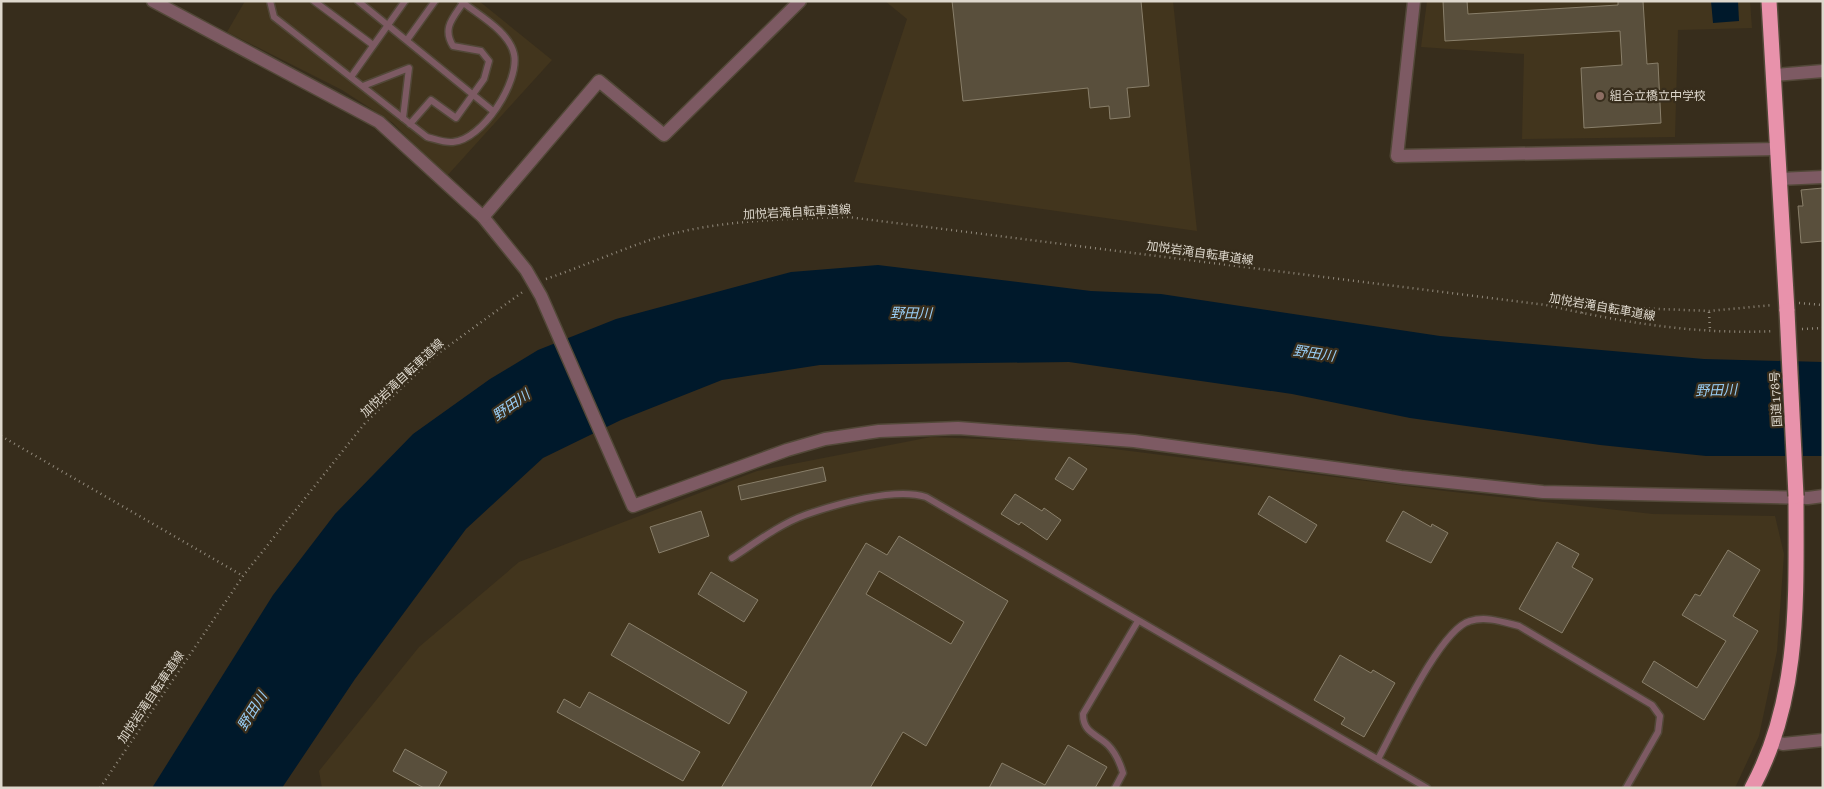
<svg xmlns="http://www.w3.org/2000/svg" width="1824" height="789" font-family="'Roboto Serif','Noto Sans JP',serif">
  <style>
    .built { fill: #42351d }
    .water { fill: #00192b }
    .building { fill: #594f3c; stroke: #897f6a; fill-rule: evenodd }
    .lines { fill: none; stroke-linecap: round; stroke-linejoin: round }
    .lane-casing { stroke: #524838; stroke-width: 9 }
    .street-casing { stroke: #524838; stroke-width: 15 }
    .highway-casing { stroke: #524838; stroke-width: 18 }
    .path { stroke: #91897b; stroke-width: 2.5; stroke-dasharray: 1 4; stroke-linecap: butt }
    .lane { stroke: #7d5a63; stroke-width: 6 }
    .street { stroke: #7d5a63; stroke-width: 12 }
    .highway { stroke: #e892ab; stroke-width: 15 }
    .highway-bridge-casing { stroke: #524838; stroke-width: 18; stroke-linecap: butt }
    .highway-bridge { stroke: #e892ab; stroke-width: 15 }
    .education-dot { fill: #8d6e63; stroke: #372d1c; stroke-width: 2 }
    .labels { text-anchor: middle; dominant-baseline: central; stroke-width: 4.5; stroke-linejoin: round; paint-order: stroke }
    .poi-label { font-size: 12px; fill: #ded8cd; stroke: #372d1c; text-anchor: start }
    .street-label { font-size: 12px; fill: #ded8cd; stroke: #372d1c }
    .water-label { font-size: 14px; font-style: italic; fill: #99cdf4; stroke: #372d1c }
  </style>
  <rect width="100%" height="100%" fill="#372d1c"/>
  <g class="built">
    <polygon points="245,1 479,1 552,60 446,177 393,123 342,90 227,32"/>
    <polygon points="885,1 1173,1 1197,231 854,182 907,19"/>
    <polygon points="1427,1 1750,1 1752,28 1678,30 1675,137 1522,139 1524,54 1421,47"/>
    <polygon points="931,437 1059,442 1445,491 1653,514 1775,516 1784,554 1777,651 1759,736 1735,788 322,788 319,771 419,647 519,562 757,471"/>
  </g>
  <g class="water">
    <polygon points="1711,1 1738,1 1739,21 1713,23"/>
    <polygon points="878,265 1091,291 1161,294 1440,336 1704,359 1823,362 1823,456 1706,456 1600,445 1410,418 1292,394 1069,362 820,365 722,380 621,420 543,458 466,529 355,679 282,788 152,788 273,595 335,514 413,434 490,379 538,350 616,319 791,272"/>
  </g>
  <g class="building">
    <polygon points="952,1 1141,1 1149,86 1127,88 1130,117 1110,119 1109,106 1090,108 1088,88 963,101"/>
    <polygon points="1443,1 1467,1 1468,14 1618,5 1618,1 1643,1 1647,64 1658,63 1661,123 1584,128 1581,68 1622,65 1620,31 1445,41"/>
    <polygon points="1823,188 1823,241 1801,243 1798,206 1803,206 1801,190"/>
    <polygon points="1069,457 1087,469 1073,490 1055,479"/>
    <polygon points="823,467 826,481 741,500 738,486"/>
    <polygon points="1015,494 1042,511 1044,508 1061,520 1047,540 1021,522 1019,525 1001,514"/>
    <polygon points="1269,496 1317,525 1306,543 1258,514"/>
    <polygon points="701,511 709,536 659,553 650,527"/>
    <polygon points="1403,511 1431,527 1432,524 1448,533 1431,563 1386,541"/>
    <path d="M899 536 1008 601 926 746 903 732 870 788H721L866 543 887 555ZM879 571 964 622 951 644 866 594Z"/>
    <polygon points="1557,542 1579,554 1572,567 1593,579 1562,633 1519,609"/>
    <polygon points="1728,550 1760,570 1733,616 1758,631 1704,720 1642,682 1654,661 1697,688 1726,641 1682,615 1695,594 1700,596"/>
    <polygon points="711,572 758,600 744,622 698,594"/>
    <polygon points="629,623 747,692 729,724 611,655"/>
    <polygon points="1340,655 1371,673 1373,670 1395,683 1364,737 1341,724 1345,718 1314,700"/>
    <polygon points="589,692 700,752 683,781 557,712 564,699 580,708"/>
    <polygon points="1068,745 1107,767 1095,788 989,788 1002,763 1045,785"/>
    <polygon points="405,749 447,772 438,788 424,788 393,771"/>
  </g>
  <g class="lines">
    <defs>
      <g id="lane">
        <path d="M270 1 274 17 427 137C435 139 445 143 453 142 482 140 520 82 514 54 509 31 478 15 461 1"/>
        <polyline points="314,1 373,45"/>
        <polyline points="358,1 493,111"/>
        <polyline points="407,40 435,1"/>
        <polyline points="351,77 405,1"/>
        <polyline points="363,86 409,68 403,118"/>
        <path d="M410 124 431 100 456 118 484 79 489 61 481 51 453 46C442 28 453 18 463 3"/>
        <path d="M732 558C755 543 780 524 805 515 836 504 895 487 926 497L1427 788"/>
        <path d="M1378 759C1394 730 1440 629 1470 621 1486 616 1503 622 1519 626L1652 705 1660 716 1658 732 1626 788"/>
        <path d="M1115 788 1123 773C1120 763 1116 753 1108 745 1097 734 1083 733 1083 714L1138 621"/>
      </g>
      <g id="street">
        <polyline points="153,1 379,122 483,217 526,270 541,296 633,506 787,450 825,439 879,431 958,428 1134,441 1401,477 1543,492 1808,498 1823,496"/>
        <polyline points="1414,1 1397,156 1777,149"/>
        <polyline points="1774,75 1823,71"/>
        <polyline points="1779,179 1823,177"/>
        <polyline points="483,217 599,81 664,135 800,1"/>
        <polyline points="1774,741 1783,744 1823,740"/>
      </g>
      <g id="highway">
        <polyline points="1769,1 1787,311"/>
        <path d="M1752 788C1801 698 1796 596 1796 496"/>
      </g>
    </defs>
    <use href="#lane" class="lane-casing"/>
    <use href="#street" class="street-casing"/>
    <use href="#highway" class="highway-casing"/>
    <g class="path">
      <path d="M546 279C581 267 615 252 650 240 713 220 782 219 848 217L1546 305C1620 322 1698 335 1774 331"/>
      <polyline points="1799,303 1823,305"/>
      <polyline points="1709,312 1710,330"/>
      <polyline points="1582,313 1588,306 1709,311 1773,305"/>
      <polyline points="1802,329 1823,328"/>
      <polyline points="1,436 243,576"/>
      <polyline points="100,788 243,576 365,423 436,355 524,291"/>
    </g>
    <use href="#lane" class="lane"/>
    <use href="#street" class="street"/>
    <use href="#highway" class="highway"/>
    <defs>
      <polyline id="highway-bridge" points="1787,311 1796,496"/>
    </defs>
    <use href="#highway-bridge" class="highway-bridge-casing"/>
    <use href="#highway-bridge" class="highway-bridge"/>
  </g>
  <circle class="education-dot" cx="1600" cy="96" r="5"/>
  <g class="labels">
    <g class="poi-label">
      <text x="1610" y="96">組合立橋立中学校</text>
    </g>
    <g class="street-label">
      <text transform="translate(797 212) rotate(-3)">加悦岩滝自転車道線</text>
      <text transform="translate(1200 253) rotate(8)">加悦岩滝自転車道線</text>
      <text transform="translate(1602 307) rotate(10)">加悦岩滝自転車道線</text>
      <text transform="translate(402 378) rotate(-43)">加悦岩滝自転車道線</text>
      <text transform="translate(1776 399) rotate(-93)">国道178号</text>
      <text transform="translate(151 697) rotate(-56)">加悦岩滝自転車道線</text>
    </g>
    <g class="water-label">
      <text transform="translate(911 313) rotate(1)">野田川</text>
      <text transform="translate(1314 353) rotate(8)">野田川</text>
      <text transform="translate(1716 390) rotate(-2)">野田川</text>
      <text transform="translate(511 405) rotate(-35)">野田川</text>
      <text transform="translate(252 711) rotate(-58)">野田川</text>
    </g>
  </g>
  <rect width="1824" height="789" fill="none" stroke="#ded8cd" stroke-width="5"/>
</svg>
